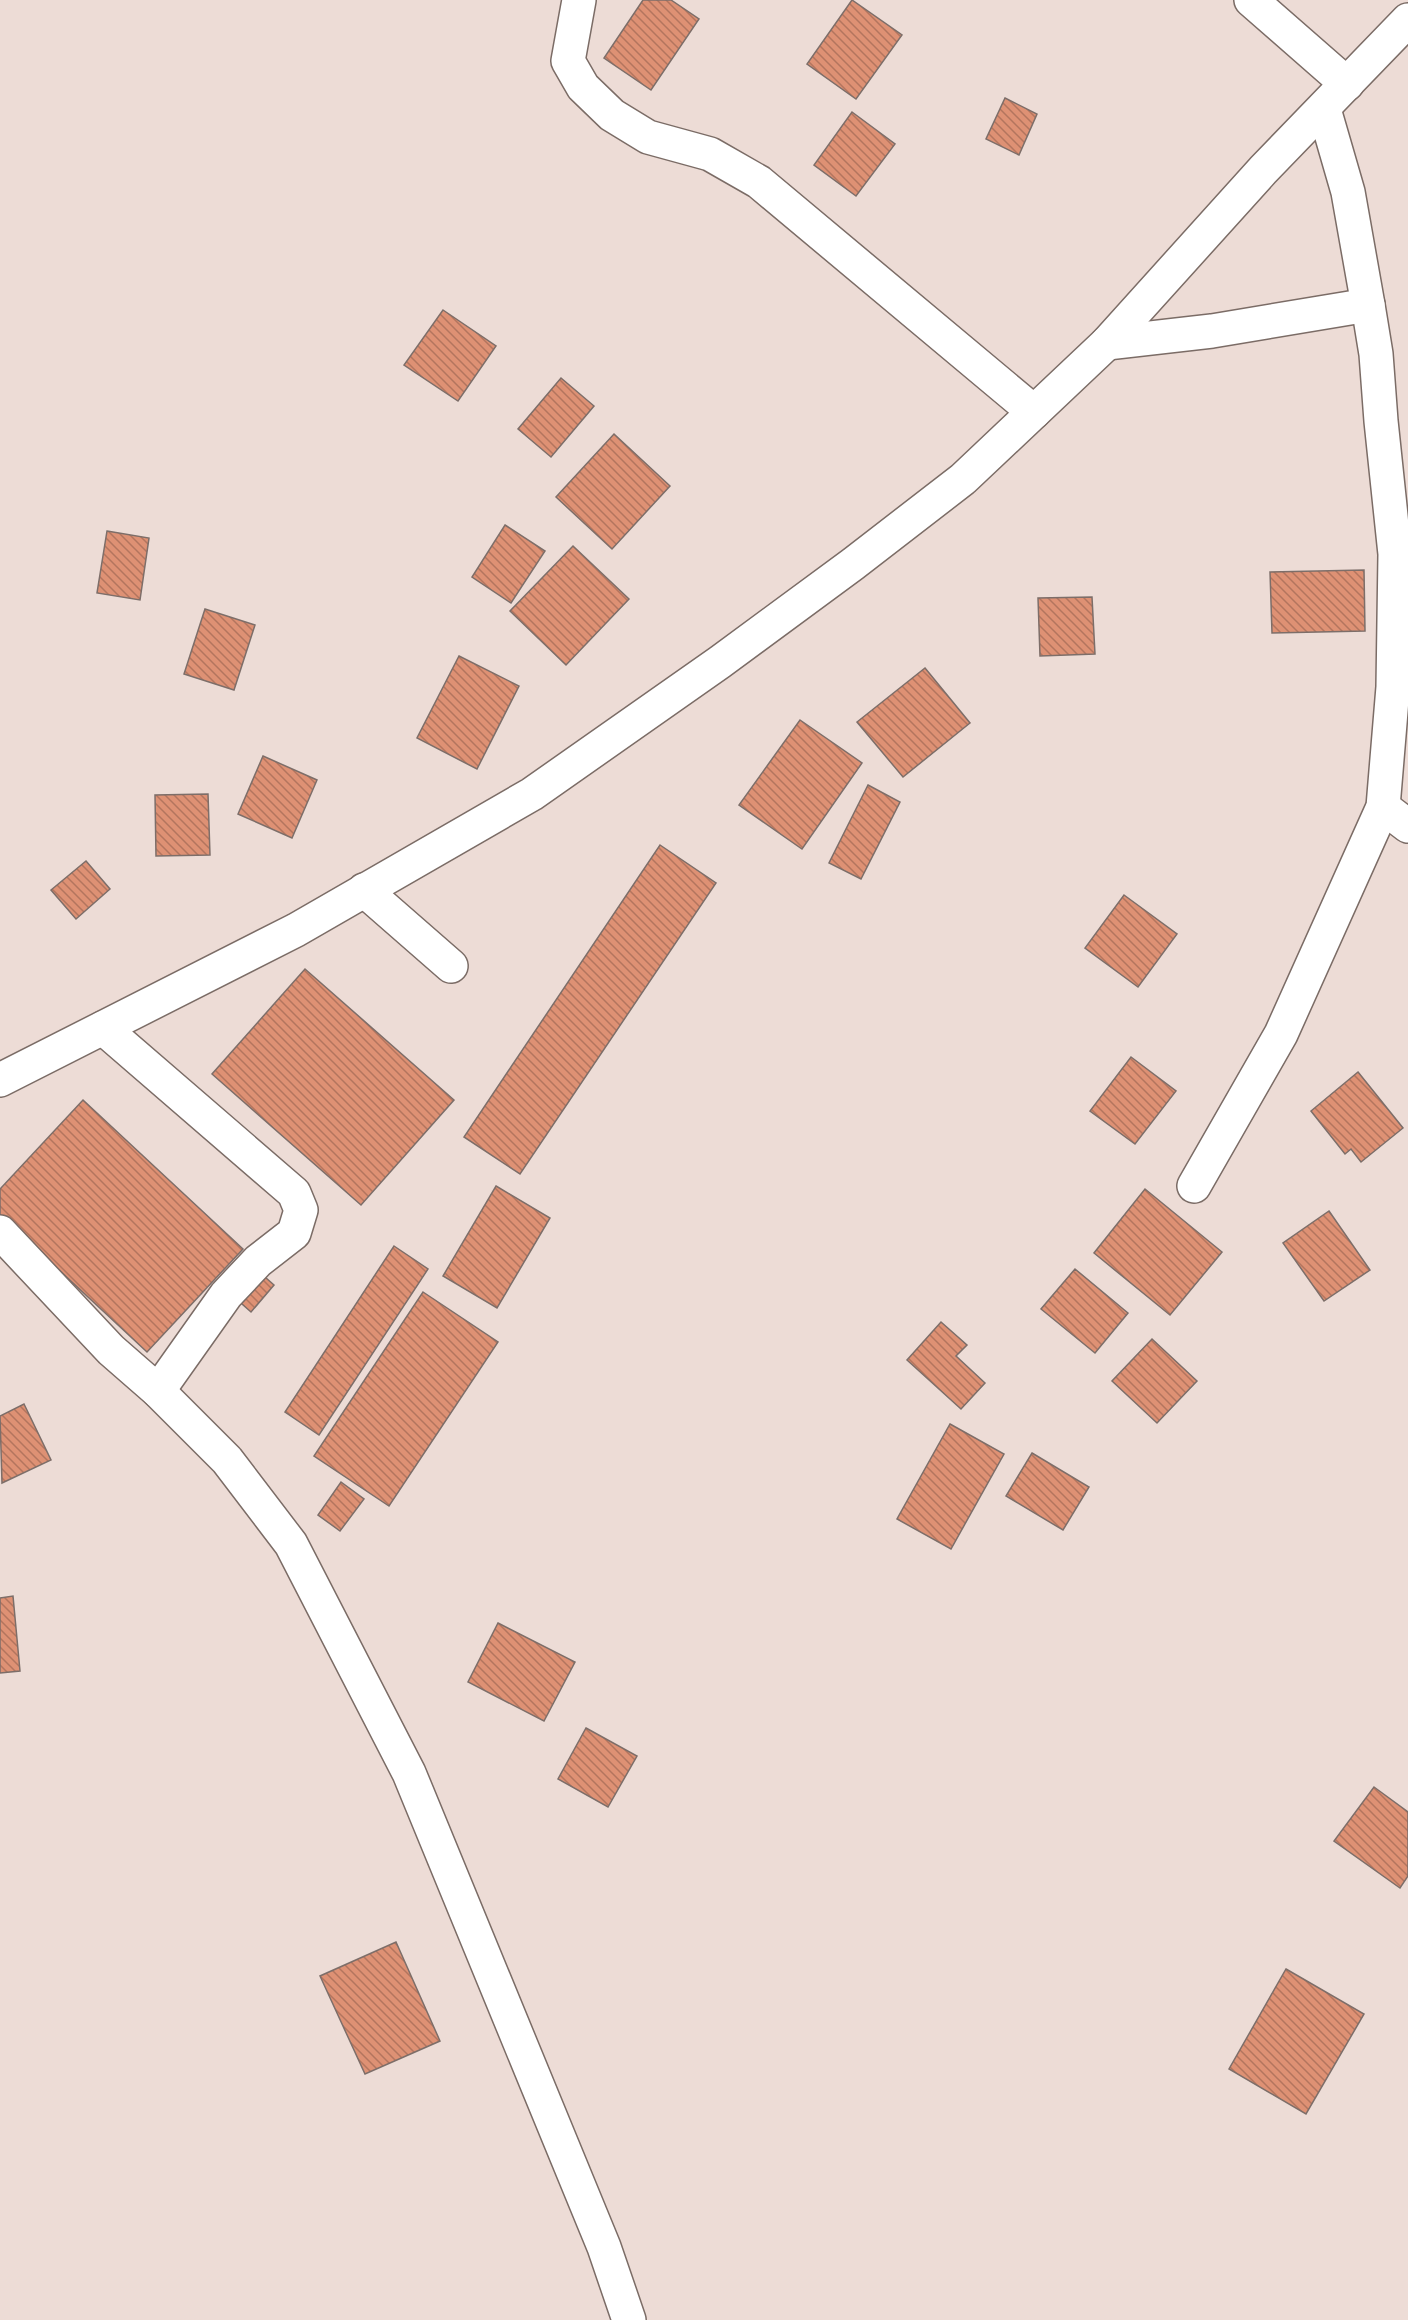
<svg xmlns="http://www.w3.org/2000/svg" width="1408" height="2320" font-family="'IBM Plex Sans',sans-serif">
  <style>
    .building { fill: url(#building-back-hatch); stroke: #7d6e69; stroke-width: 1.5 }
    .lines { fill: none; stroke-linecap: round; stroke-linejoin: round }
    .minor-casing { stroke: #7b6c66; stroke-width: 36 }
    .minor { stroke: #fff; stroke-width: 33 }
  </style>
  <defs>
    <pattern id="building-back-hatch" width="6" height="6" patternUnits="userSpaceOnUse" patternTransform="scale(1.5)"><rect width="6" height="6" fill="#de9174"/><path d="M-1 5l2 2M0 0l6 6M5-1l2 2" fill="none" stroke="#b3755e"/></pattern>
  </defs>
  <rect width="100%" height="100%" fill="#eddcd6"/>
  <g class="building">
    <polygon points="643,0 671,0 699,19 651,90 604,58"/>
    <polygon points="852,0 902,35 856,99 807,64"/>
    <polygon points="1005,98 1037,114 1019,155 986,139"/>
    <polygon points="852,112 895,144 856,196 814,165"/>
    <polygon points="443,310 496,346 458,401 404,365"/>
    <polygon points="561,378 594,406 551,457 518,429"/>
    <polygon points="614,434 670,486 612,549 556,497"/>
    <polygon points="505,525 545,551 511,603 472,577"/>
    <polygon points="107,531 149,538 140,600 97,593"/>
    <polygon points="573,546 629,599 566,665 510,611"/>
    <polygon points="1364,570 1365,631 1272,633 1270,572"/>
    <polygon points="1092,597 1095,654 1040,656 1038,598"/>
    <polygon points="205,609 255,625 234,690 184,674"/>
    <polygon points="459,656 519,686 477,769 417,738"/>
    <polygon points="925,668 970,723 903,777 857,722"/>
    <polygon points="800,720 862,763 802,849 739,805"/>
    <polygon points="263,756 317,780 292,838 238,814"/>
    <polygon points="868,785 900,802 861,879 829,863"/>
    <polygon points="208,794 210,855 156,856 155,795"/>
    <polygon points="660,845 716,883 520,1174 464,1137"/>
    <polygon points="86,861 110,889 76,919 51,890"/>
    <polygon points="1124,895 1177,934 1138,987 1085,948"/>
    <polygon points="305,969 454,1100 361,1205 212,1074"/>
    <polygon points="1131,1057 1176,1091 1135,1144 1090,1111"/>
    <polygon points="1358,1072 1403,1128 1361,1162 1351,1149 1345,1154 1311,1111"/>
    <polygon points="83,1100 243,1249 147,1352 0,1215 0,1189"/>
    <polygon points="496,1186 550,1218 497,1308 443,1276"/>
    <polygon points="1145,1189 1222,1252 1170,1315 1094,1253"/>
    <polygon points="1329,1211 1370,1270 1324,1301 1283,1243"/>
    <polygon points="394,1246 428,1269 319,1435 285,1412"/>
    <polygon points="1075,1269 1128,1313 1095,1353 1041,1309"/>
    <polygon points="257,1270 274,1285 251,1312 234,1297"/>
    <polygon points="423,1292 498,1342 389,1506 314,1456"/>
    <polygon points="941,1322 967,1345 956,1356 985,1383 961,1409 907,1360"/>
    <polygon points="1152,1339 1197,1381 1157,1423 1112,1381"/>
    <polygon points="24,1404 51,1460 2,1483 0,1416"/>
    <polygon points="950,1424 1004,1454 951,1549 897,1519"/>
    <polygon points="1032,1453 1089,1487 1063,1530 1006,1496"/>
    <polygon points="341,1482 364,1499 340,1531 318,1515"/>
    <polygon points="13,1596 20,1671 0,1673 0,1598"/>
    <polygon points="498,1623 575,1662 544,1721 468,1682"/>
    <polygon points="586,1728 637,1756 608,1807 558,1779"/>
    <polygon points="1374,1787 1408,1812 1408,1876 1400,1888 1334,1841"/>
    <polygon points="396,1942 440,2041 365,2074 320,1976"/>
    <polygon points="1286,1969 1364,2014 1306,2114 1229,2069"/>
  </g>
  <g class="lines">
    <defs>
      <g id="minor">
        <polyline points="579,0 568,61 583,87 612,115 648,137 710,154 759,182 1034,412"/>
        <polyline points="1251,0 1347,84"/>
        <polyline points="1107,343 1212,331 1368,305"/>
        <polyline points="1383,807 1408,826"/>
        <polyline points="364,890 451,966"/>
        <polyline points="103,1028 294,1193 301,1210 294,1233 258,1261 226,1295 158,1391"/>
        <polyline points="0,1080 296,930 532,794 720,662 853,564 963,479 1107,343 1263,170 1408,20"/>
        <polyline points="1194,1186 1281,1034 1383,807 1393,687 1395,554 1381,421 1376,354 1368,305 1348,192 1324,109"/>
        <polyline points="0,1232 111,1350 158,1391 227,1460 291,1544 409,1773 604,2247 629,2320"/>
      </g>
    </defs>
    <use href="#minor" class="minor-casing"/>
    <use href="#minor" class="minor"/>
  </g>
</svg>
